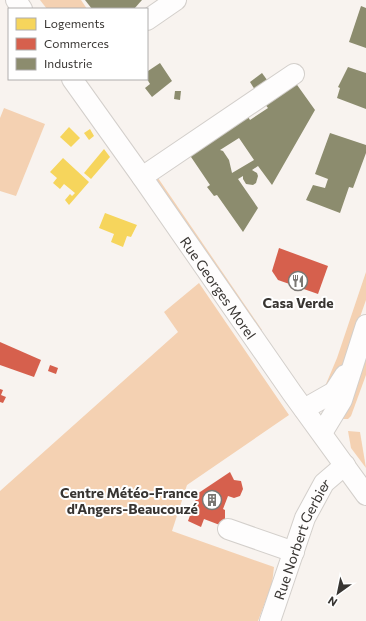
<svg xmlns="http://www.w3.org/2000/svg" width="366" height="621" font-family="Commissioner,sans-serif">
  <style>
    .green { fill: #f4d1b2 }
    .homes { fill: #f6d55c }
    .shops { fill: #d6604d }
    .industry { fill: #8c8c6e; fill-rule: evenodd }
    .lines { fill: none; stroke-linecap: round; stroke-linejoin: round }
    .minor-casing { stroke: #d3cfcb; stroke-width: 22 }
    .minor { stroke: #fefdfd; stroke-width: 20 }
    .labels { text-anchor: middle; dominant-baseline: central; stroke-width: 4; stroke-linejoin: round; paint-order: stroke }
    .street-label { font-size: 14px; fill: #383532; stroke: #fff }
    .poi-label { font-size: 14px; font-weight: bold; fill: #383532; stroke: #fff }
  </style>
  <rect width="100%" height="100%" fill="#f8f3ef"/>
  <g class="green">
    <polygon points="40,0 81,0 87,9 47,9"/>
    <polygon points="4,108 45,124 16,196 0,191 0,118"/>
    <polygon points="158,178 262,330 259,331 155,182"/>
    <polygon points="366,272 366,300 337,382 324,394 326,384 337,358"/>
    <polygon points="199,283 289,415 187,485 172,531 274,567 272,584 258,621 0,621 0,491 178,332 164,312"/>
    <polygon points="366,348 366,375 351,416 348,419 341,419"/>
    <polygon points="348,431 360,432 366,468 351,448"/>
  </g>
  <g class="homes">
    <polygon points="69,127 80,138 71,147 60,137"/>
    <polygon points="90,129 94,136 89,140 84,133"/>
    <polygon points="104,149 110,157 91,179 84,173"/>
    <polygon points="63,158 89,182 69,205 65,200 70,194 72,196 75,193 64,184 60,189 53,183 57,178 50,172"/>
    <polygon points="105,213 137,225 131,237 127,236 123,247 111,242 114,234 99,228"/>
  </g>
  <g class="shops">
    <polygon points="279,248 328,266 318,294 278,280 272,271"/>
    <polygon points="0,342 41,360 34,377 0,365"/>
    <polygon points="50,365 58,368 56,374 48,371"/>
    <polygon points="0,389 3,390 1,395 6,397 3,403 0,402"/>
    <polygon points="230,472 234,480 241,481 243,489 240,496 234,498 228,496 223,509 225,510 225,527 204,519 201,527 188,521 196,499 197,500 199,497 197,494"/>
  </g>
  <g class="industry">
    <polygon points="85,0 142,0 134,9 92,9"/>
    <polygon points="361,6 366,8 366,48 349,42"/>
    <polygon points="160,63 172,81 152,97 145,88 150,84 147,79 147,70 148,71"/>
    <polygon points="348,67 366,73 366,109 337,98 340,88 338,87"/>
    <polygon points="262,73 270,84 257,93 250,82"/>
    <path d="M295 82 315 110 272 185 258 166 252 170 257 173 258 176 256 183 253 185 246 184 243 179V176L238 179 258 208 243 232 217 195 214 196 207 187 210 185 189 154 247 115 250 120 268 108 264 103ZM239 138 254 160 232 173 229 160 223 151 220 150Z"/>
    <polygon points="175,91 181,91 180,100 174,99"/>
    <polygon points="330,133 366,145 366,153 353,188 349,187 340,213 306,200 313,185 325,188 328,179 315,174"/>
  </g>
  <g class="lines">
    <defs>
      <g id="minor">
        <polyline points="16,0 22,9"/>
        <polyline points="147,20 176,0"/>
        <path id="s1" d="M72 79 142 177 292 393 366 495"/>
        <polyline points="142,177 294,74"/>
        <polyline points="304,409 334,392 345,375"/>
        <polyline points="322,433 342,400 366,325"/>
        <polyline points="228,529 294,552"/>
        <path id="s2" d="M270 621 305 518 324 483 345 465"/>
      </g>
    </defs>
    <use href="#minor" class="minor-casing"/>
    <use href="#minor" class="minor"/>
  </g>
  <defs>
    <symbol id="restaurant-ring" viewBox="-11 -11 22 22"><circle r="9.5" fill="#fff" stroke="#7b7874" stroke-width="1.5"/><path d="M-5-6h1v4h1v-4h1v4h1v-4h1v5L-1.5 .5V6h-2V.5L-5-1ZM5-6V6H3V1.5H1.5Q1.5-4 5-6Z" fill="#7b7874"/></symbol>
    <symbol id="building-ring" viewBox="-11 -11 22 22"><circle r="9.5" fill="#fff" stroke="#7b7874" stroke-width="1.5"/><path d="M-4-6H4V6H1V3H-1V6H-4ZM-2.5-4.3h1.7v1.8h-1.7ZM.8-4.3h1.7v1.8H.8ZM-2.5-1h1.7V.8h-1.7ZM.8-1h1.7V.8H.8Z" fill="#7b7874"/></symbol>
  </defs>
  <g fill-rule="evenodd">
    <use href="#restaurant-ring" x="287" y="270" width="22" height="22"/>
    <use href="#building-ring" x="201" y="489" width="22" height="22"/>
  </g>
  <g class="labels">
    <g class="street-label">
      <text stroke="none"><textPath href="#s1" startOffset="255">Rue Georges Morel</textPath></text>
      <text stroke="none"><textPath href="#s2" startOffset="88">Rue Norbert Gerbier</textPath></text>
    </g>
    <g class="poi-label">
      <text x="298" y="302">Casa Verde</text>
      <text x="198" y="492" text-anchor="end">Centre Météo-France<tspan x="198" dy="16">d'Angers-Beaucouzé</tspan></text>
    </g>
  </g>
  <rect x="8" y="8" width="140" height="72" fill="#ffffff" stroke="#afaead"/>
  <rect x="16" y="18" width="20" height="12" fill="#f6d55c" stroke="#afaead"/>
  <text x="44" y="28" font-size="12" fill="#383532">Logements</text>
  <rect x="16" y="38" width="20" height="12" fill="#d6604d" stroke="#afaead"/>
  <text x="44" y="48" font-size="12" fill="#383532">Commerces</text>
  <rect x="16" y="58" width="20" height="12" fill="#8c8c6e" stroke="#afaead"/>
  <text x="44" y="68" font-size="12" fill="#383532">Industrie</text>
  <g transform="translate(338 593) rotate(213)" stroke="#ffffff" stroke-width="3" paint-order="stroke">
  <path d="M0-3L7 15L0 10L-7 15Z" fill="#383532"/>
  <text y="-6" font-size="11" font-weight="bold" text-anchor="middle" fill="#383532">N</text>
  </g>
</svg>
